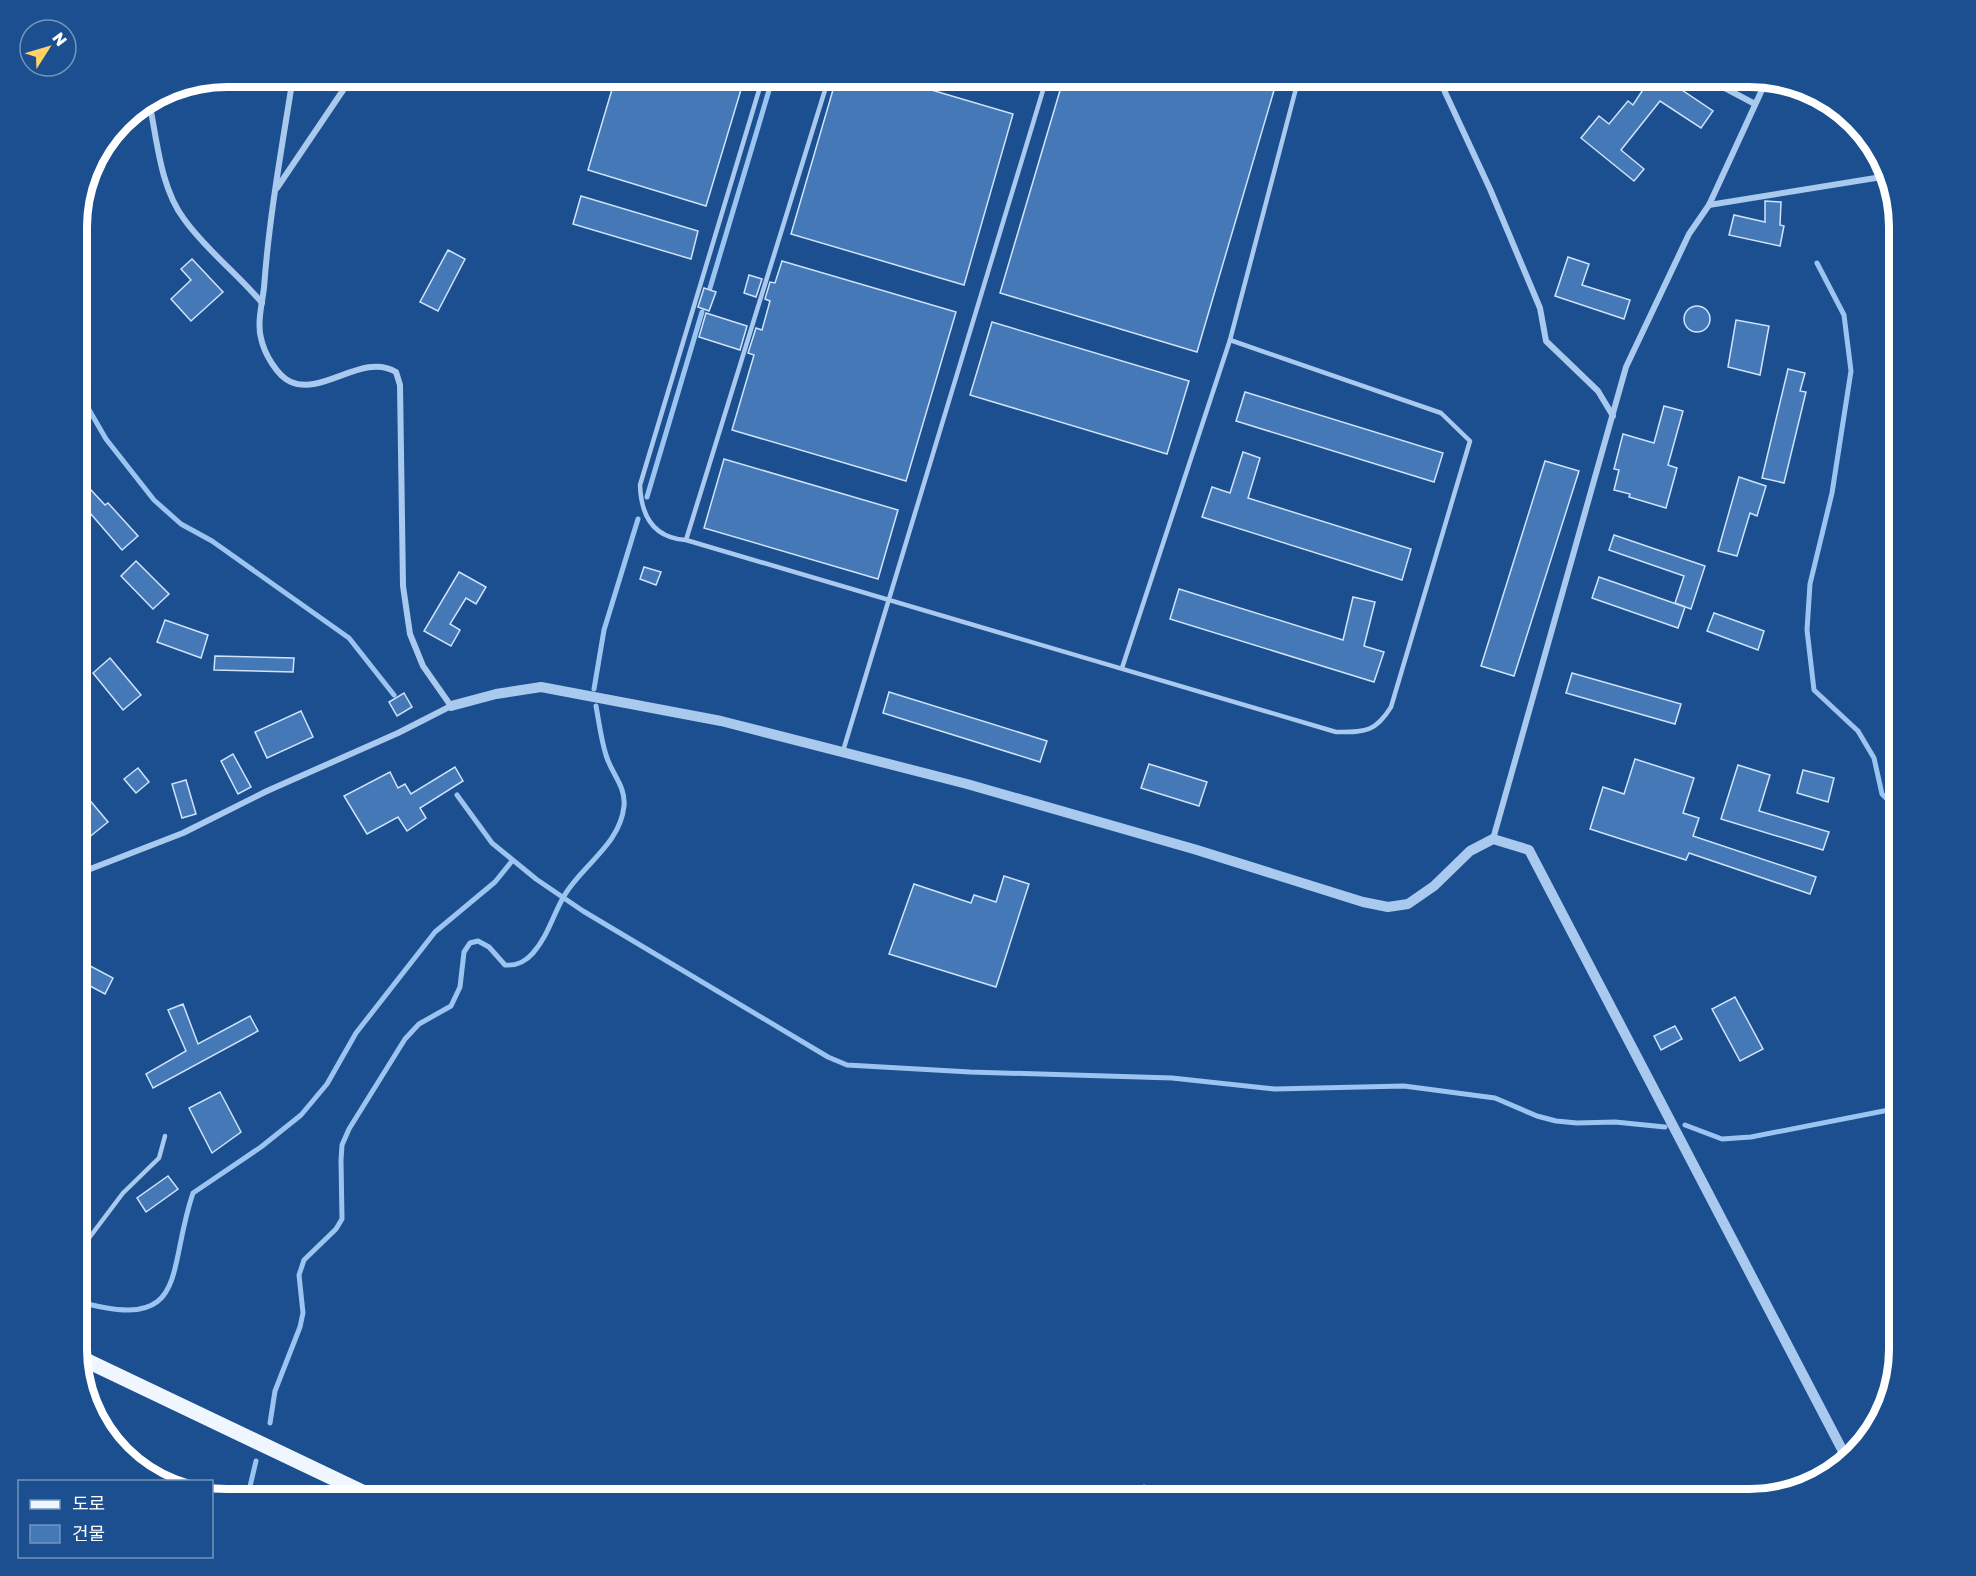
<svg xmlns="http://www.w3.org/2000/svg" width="1976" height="1576" font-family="'Golos Text','Noto Sans KR',sans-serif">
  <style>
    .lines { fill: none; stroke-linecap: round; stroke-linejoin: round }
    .stream { stroke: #9cc4f0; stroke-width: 5 }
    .building { fill: #4478b7; stroke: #cfe3fa; stroke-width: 1.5 }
    .service { stroke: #a9c9ee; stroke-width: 4.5 }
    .minor { stroke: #a9c9ee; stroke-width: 6 }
    .tertiary { stroke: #a9c9ee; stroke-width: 10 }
    .primary { stroke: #f0f6ff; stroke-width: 15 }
    .rim { fill: none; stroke: #fff; stroke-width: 8 }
  </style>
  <rect width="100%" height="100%" fill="#1b4f8f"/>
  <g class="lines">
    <g class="stream">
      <polyline points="1817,263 1844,315 1851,371 1832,493 1810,584 1807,630 1814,690 1858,731 1874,758 1882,794 1899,811"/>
      <polyline points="710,288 773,77"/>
      <polyline points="77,389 106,439 154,500 181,524 212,541 349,638 394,695"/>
      <polyline points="647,497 702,312"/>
      <polyline points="594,689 604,630 638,519"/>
      <polyline points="457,795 492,843 536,879 583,911 828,1057 847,1065 970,1072 1172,1078 1275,1089 1404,1086 1495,1098 1537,1116 1556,1121 1577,1123 1615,1122 1665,1127"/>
      <polyline points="1685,1125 1722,1139 1751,1137 1899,1108"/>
      <path d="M77 1301C191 1334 166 1272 193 1193L261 1147 301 1115 327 1084 356 1033 435 932 495 882 512 861"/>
      <path d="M270 1423 275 1391 300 1327 303 1313 299 1275 304 1260 336 1229 342 1219 341 1160 342 1145 349 1129 405 1039 419 1024 451 1006 460 987 464 952 470 943 478 941 489 947 505 965C517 966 525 962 533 953 548 936 553 915 564 896 582 865 620 845 624 806 626 786 611 773 606 755 601 739 599 722 596 706"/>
      <polyline points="247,1499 256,1461"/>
      <polyline points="1141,1499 1144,1487"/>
    </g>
  </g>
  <g class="building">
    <polygon points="616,76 720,76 743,83 706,206 588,170"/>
    <polygon points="837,76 884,76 1013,114 964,285 791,234"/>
    <polygon points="1099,76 1241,76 1275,87 1197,352 1000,293 1064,77 1098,88"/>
    <polygon points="1652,76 1661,76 1713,111 1701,128 1660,101 1621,150 1644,169 1634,181 1581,138 1599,116 1609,124 1628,101 1633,105"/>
    <polygon points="581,196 698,231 691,259 573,224"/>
    <polygon points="1765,201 1781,202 1780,225 1784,226 1780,246 1729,235 1734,215 1765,222"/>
    <polygon points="448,250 465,259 438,311 420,302"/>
    <polygon points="1568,257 1589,264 1582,285 1630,300 1624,319 1555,296"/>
    <polygon points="192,259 223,292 191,321 171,299 191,280 181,269"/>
    <polygon points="782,261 956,312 906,481 732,430 754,355 748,353 756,328 762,330 770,301 765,299 770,282 775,283"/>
    <polygon points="749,275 762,279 756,297 744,293"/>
    <polygon points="704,288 716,292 709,311 698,307"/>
    <circle cx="1697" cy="319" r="13"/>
    <polygon points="706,313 747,326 740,350 699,337"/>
    <polygon points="1736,320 1769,326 1760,375 1728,367"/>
    <polygon points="992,322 1189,381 1167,454 970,395"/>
    <polygon points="1788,369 1805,373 1800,391 1806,392 1784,483 1762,478"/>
    <polygon points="1245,392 1443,453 1434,482 1236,421"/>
    <polygon points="1664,406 1683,411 1668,465 1677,468 1666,508 1629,497 1630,494 1614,490 1619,470 1614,469 1623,434 1654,443"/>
    <polygon points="1243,452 1260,458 1248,498 1411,549 1402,580 1202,517 1212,487 1230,493"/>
    <polygon points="724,459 898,510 878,579 704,528"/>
    <polygon points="1545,461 1579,471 1514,676 1481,666"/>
    <polygon points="77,475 105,505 108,503 138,536 122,550 77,498"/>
    <polygon points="1739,477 1766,486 1757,516 1750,513 1737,556 1718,551"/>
    <polygon points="1614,535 1705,566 1691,609 1675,603 1684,576 1609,550"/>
    <polygon points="136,561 169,594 153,609 121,576"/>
    <polygon points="644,567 661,572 656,585 640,579"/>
    <polygon points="459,572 486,587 476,604 466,598 450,624 460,630 451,646 424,631"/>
    <polygon points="1599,577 1685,607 1678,628 1592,598"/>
    <polygon points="1179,589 1343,640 1353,597 1375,602 1364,646 1384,652 1374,682 1170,619"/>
    <polygon points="1714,613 1764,631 1758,650 1707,631"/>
    <polygon points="165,620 208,635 201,658 157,642"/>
    <polygon points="215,656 294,658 293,672 214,670"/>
    <polygon points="110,658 141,695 123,710 93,673"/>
    <polygon points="1572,673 1681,704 1675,724 1566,693"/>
    <polygon points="889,692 1047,741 1040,762 883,713"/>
    <polygon points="404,693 412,707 397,716 389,702"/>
    <polygon points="301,711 313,737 267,758 255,732"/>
    <polygon points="233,754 251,787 238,794 221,761"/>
    <polygon points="1635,759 1694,778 1683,813 1699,818 1693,836 1816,877 1810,894 1689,853 1686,860 1590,829 1603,787 1624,794"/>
    <polygon points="1149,764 1207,782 1199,806 1141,788"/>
    <polygon points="1738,765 1770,775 1759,811 1829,832 1823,850 1721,819"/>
    <polygon points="455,767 463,781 420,808 426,818 407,831 398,817 367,834 344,796 390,772 398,788 405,784 411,794"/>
    <polygon points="138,768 149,782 136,793 124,779"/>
    <polygon points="1803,770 1834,778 1828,802 1797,793"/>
    <polygon points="186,780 196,814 182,818 172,784"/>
    <polygon points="77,785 108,822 77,847"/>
    <polygon points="1004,876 1029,884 996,987 889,954 914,884 971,903 974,895 996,902"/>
    <polygon points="77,959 113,978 105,994 77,979"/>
    <polygon points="1735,997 1763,1049 1740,1061 1712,1009"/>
    <polygon points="183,1004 198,1044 250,1016 258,1031 153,1088 146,1074 186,1051 168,1010"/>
    <polygon points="1675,1026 1682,1039 1661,1050 1654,1036"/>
    <polygon points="220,1092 241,1132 212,1153 189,1108"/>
    <polygon points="168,1176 178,1189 146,1212 137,1198"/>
  </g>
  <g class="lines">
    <g class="service">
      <path d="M763 77 640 485C641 515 653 538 686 540L1336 732C1364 732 1375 733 1391 707L1470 441 1441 413 1230 340"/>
      <polyline points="686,540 829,77"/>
      <polyline points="1122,668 1230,340 1299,77"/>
      <polyline points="843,751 1047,77"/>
      <polyline points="77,1254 123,1193 159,1158 165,1136"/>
    </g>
    <g class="minor">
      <polyline points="1438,77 1490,189 1540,308 1546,341 1598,391 1613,416"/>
      <polyline points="1704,77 1755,104"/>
      <path d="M149 101C157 139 160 187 184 219 206 250 238 274 262 303"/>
      <polyline points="277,188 352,77"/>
      <polyline points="1709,205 1888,176"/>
      <polyline points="1493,839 1626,367 1689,234 1709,205 1767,79"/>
      <path d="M77 877 85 871 183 833 267 791 398 733 451 706 423 666 410 634 403 586 400 385 396 372C363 352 323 396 291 382 277 376 264 353 261 338 257 324 262 303 264 288 269 217 282 147 293 77"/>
    </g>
    <polyline class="tertiary" points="451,706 496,694 541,687 721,721 967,784 1197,850 1363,902 1388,907 1408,904 1434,886 1470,851 1493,839 1529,850 1847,1459"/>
    <polyline class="primary" points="77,1356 377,1499"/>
  </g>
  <path d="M0 0H1976V1576H0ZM227 87H1749A140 140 0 0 1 1889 227V1349A140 140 0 0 1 1749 1489H227A140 140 0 0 1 87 1349V227A140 140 0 0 1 227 87Z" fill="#1b4f8f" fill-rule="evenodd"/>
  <path class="rim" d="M227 87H1749A140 140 0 0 1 1889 227V1349A140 140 0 0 1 1749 1489H227A140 140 0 0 1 87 1349V227A140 140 0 0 1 227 87Z"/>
  <rect x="18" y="1480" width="195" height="78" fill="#1b4f8f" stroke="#7695bc" stroke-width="1.5"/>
  <rect x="30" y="1500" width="30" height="9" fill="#f0f6ff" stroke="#7695bc" stroke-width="1.5"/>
  <text x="72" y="1510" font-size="18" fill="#ffffff">도로</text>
  <rect x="30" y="1525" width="30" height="18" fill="#4478b7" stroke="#7695bc" stroke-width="1.5"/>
  <text x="72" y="1540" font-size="18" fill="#ffffff">건물</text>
  <g transform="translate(48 48) rotate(53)"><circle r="28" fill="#1b4f8f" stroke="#7695bc" stroke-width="1.5"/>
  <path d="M0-4.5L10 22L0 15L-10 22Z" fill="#ffd166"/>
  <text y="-9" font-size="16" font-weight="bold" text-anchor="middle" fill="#ffffff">N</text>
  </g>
</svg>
